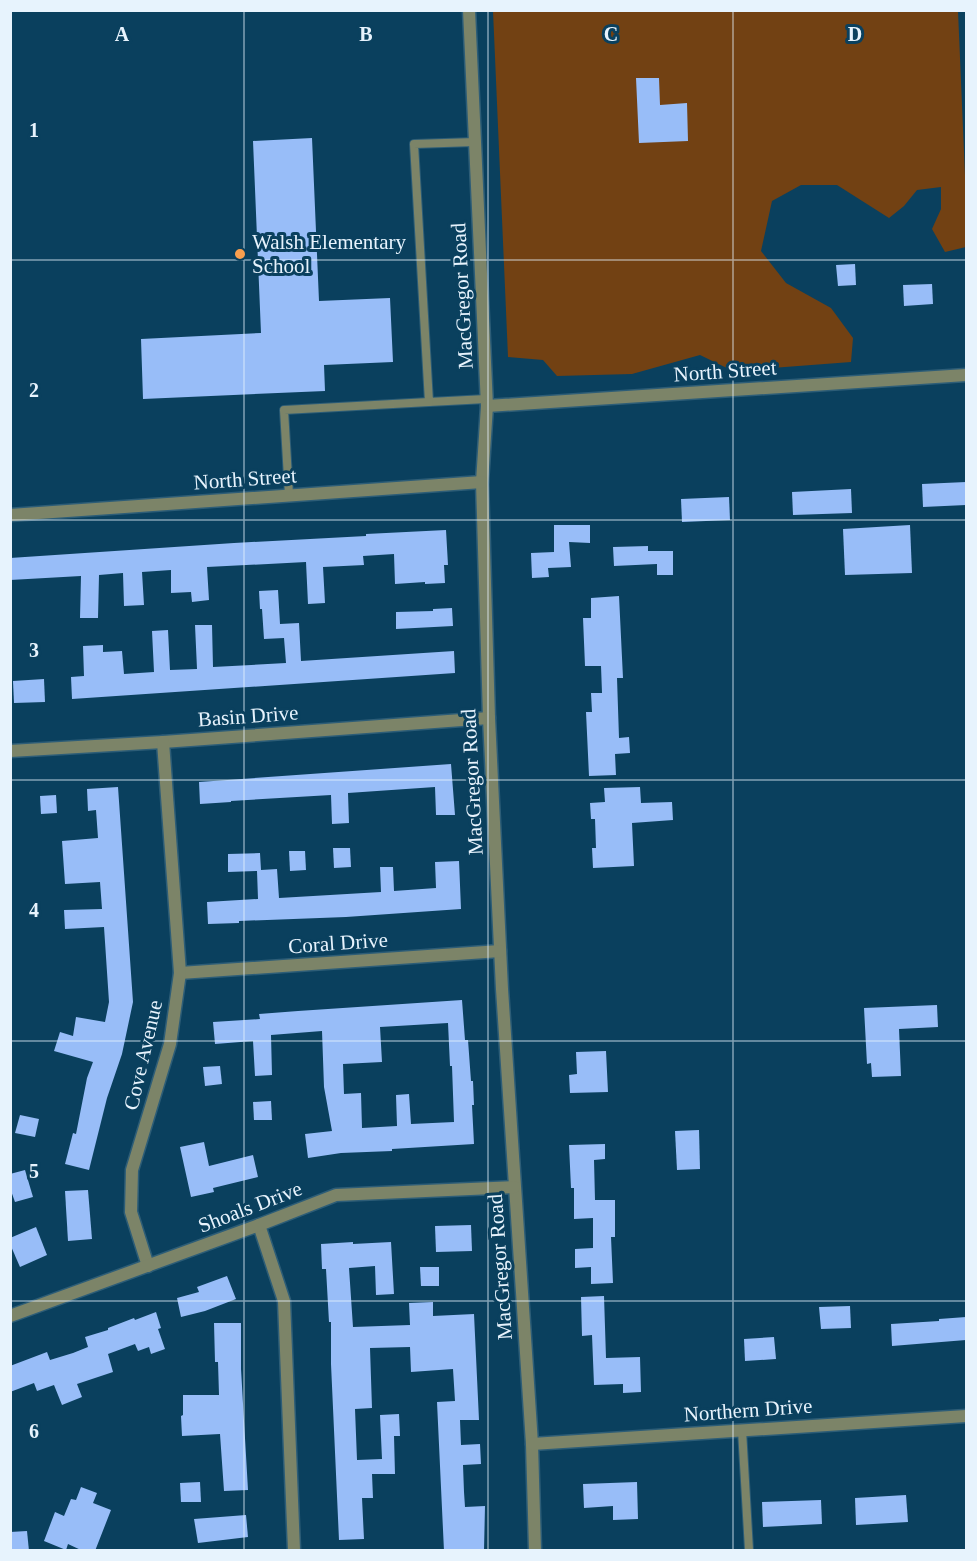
<svg xmlns="http://www.w3.org/2000/svg" width="977" height="1561" font-family="Georgia,serif">
  <style>
    .green { fill: #724113 }
    .building { fill: #98bdf8; fill-rule: evenodd }
    .lines { fill: none; stroke-linecap: round; stroke-linejoin: round }
    .service-casing { stroke: #2d5d77; stroke-width: 10 }
    .minor-casing { stroke: #2d5d77; stroke-width: 15 }
    .service { stroke: #7c8468; stroke-width: 8 }
    .minor { stroke: #7c8468; stroke-width: 12 }
    .grid { fill: none; stroke: #e7f3fd; stroke-width: 1.5; stroke-opacity: 0.55 }
    .poi-dot { fill: #fa9f4e; stroke: #0a405e; stroke-width: 2 }
    .labels { text-anchor: middle; dominant-baseline: central; stroke-width: 6; stroke-linejoin: round; paint-order: stroke }
    .poi-label { font-size: 21px; fill: #e7f3fd; stroke: #0a405e; text-anchor: start }
    .street-label { font-size: 21px; fill: #e7f3fd; stroke: #0a405e }
    .grid-label { font-size: 20px; text-anchor: middle; font-weight: bold; fill: #e7f3fd; stroke: #0a405e; stroke-width: 6; stroke-linejoin: round; paint-order: stroke }
  </style>
  <rect width="100%" height="100%" fill="#0a405e"/>
  <polygon class="green" points="493,11 958,11 966,199 966,247 945,252 932,229 941,209 941,187 917,190 904,206 889,218 837,185 801,185 772,201 761,251 786,283 831,308 853,338 851,362 733,371 700,355 632,374 557,376 543,360 508,357"/>
  <g class="building">
    <polygon points="636,78 659,78 660,105 687,103 688,141 639,143"/>
    <polygon points="312,138 319,301 390,298 393,362 324,365 325,391 143,399 141,339 261,333 253,141"/>
    <polygon points="855,264 856,285 838,286 836,265"/>
    <polygon points="932,284 933,304 904,306 903,285"/>
    <polygon points="966,482 966,505 923,507 922,484"/>
    <polygon points="851,489 852,513 793,515 792,492"/>
    <polygon points="729,497 730,520 682,522 681,499"/>
    <polygon points="554,525 590,525 590,543 569,542 571,567 548,568 549,577 532,578 531,553 554,552"/>
    <polygon points="910,525 912,573 845,575 843,529"/>
    <polygon points="446,530 448,565 444,565 445,583 425,584 425,582 395,584 394,554 363,556 364,565 323,567 325,603 308,604 306,562 207,567 209,600 192,602 191,592 171,593 171,570 142,572 144,605 124,606 123,573 99,575 98,618 80,618 81,576 10,580 10,558 234,543 366,536 366,534"/>
    <polygon points="648,546 648,551 673,551 673,575 657,575 657,564 614,566 613,547"/>
    <polygon points="278,590 280,624 299,623 301,661 454,651 455,673 72,699 71,677 84,676 83,646 103,645 103,652 122,651 124,674 154,672 152,631 168,630 170,670 197,669 195,625 212,625 213,667 286,663 284,638 264,639 262,609 260,609 259,591"/>
    <polygon points="619,596 623,678 617,678 619,738 629,737 630,753 615,754 616,775 589,776 586,712 592,712 591,693 602,693 601,666 585,666 583,618 591,618 591,598"/>
    <polygon points="452,608 453,626 396,629 396,612 433,611 433,609"/>
    <polygon points="44,679 45,702 14,703 13,681"/>
    <polygon points="451,764 455,815 436,815 435,787 348,793 349,823 332,824 331,795 231,801 231,802 200,804 199,782"/>
    <polygon points="118,787 133,1002 122,1054 107,1098 89,1170 65,1164 73,1133 76,1134 87,1078 93,1062 54,1051 60,1032 73,1036 76,1017 105,1022 109,1002 104,927 65,929 64,910 102,909 100,882 65,884 62,841 98,838 96,810 88,811 87,789"/>
    <polygon points="640,787 641,803 672,802 673,820 632,823 634,866 593,868 592,848 596,848 595,819 591,819 590,803 605,802 604,788"/>
    <polygon points="56,795 57,813 41,814 40,796"/>
    <polygon points="333,848 350,848 351,867 334,868"/>
    <polygon points="289,851 305,851 306,870 290,871"/>
    <polygon points="260,853 261,870 277,869 279,898 381,892 380,867 393,867 394,891 436,888 435,862 459,861 461,909 346,917 239,921 239,923 208,924 207,902 258,899 257,871 228,872 228,854"/>
    <path d="M462 1000 465 1040H468L471 1081H473L474 1105H472L474 1144 392 1149V1151L341 1153 308 1158 305 1134 332 1131 324 1087 322 1031 271 1035 272 1075 255 1076 253 1041 215 1044 213 1022 260 1019 259 1014 298 1011ZM448 1023 450 1066H452L454 1122 411 1124 409 1094 396 1095 397 1126 362 1128 361 1093 344 1094 343 1064 382 1062 380 1027Z"/>
    <polygon points="937,1005 938,1027 899,1029 901,1076 872,1077 871,1063 867,1064 864,1008"/>
    <polygon points="606,1051 608,1092 570,1093 569,1075 577,1074 576,1052"/>
    <polygon points="220,1066 222,1084 205,1086 203,1067"/>
    <polygon points="271,1101 272,1120 254,1120 253,1102"/>
    <polygon points="20,1115 39,1119 35,1137 15,1133"/>
    <polygon points="699,1130 700,1169 677,1170 675,1131"/>
    <polygon points="204,1142 209,1166 253,1155 258,1177 213,1188 214,1192 191,1197 180,1147"/>
    <polygon points="605,1144 605,1159 594,1160 595,1200 615,1200 615,1237 611,1237 613,1283 591,1284 591,1267 575,1268 575,1249 593,1248 593,1218 574,1219 574,1188 571,1188 569,1145"/>
    <polygon points="25,1170 33,1197 15,1202 10,1188 10,1174"/>
    <polygon points="88,1190 92,1239 68,1241 65,1191"/>
    <polygon points="471,1225 472,1251 436,1252 435,1226"/>
    <polygon points="36,1227 47,1255 20,1267 10,1244 10,1238"/>
    <polygon points="353,1242 353,1244 391,1242 394,1294 376,1295 375,1266 349,1268 353,1327 410,1325 409,1303 433,1302 433,1316 474,1314 479,1420 460,1420 461,1445 480,1444 481,1464 463,1465 464,1492 465,1507 485,1506 484,1551 444,1551 437,1402 455,1401 453,1369 411,1372 410,1347 370,1348 372,1408 355,1409 357,1460 382,1459 380,1415 399,1414 400,1436 394,1436 395,1474 372,1474 373,1498 362,1498 364,1539 339,1540 331,1364 331,1322 329,1322 326,1269 322,1269 321,1244"/>
    <polygon points="420,1267 439,1267 439,1286 421,1286"/>
    <polygon points="227,1276 236,1299 205,1311 181,1317 177,1298 199,1292 197,1287"/>
    <polygon points="604,1296 606,1358 640,1357 641,1392 623,1393 623,1384 594,1385 592,1335 582,1336 581,1297"/>
    <polygon points="850,1306 851,1328 821,1329 819,1307"/>
    <polygon points="156,1312 161,1328 158,1329 165,1349 151,1354 149,1347 138,1351 135,1344 108,1354 113,1372 77,1384 82,1397 62,1405 54,1385 37,1391 34,1383 10,1392 10,1366 47,1352 50,1360 73,1353 88,1347 85,1337 108,1330 108,1328 134,1318 135,1320"/>
    <polygon points="966,1317 966,1340 892,1346 891,1324 939,1321 939,1319"/>
    <polygon points="214,1323 241,1323 241,1369 248,1490 224,1491 220,1434 182,1436 181,1416 183,1415 183,1395 219,1395 218,1362 215,1362"/>
    <polygon points="774,1337 776,1359 745,1361 744,1339"/>
    <polygon points="200,1482 201,1502 181,1502 180,1483"/>
    <polygon points="637,1482 638,1519 613,1520 613,1506 584,1508 583,1484"/>
    <polygon points="81,1487 97,1493 93,1503 111,1510 95,1551 83,1551 68,1544 66,1550 44,1541 55,1512 64,1516 71,1499 76,1500"/>
    <polygon points="906,1495 908,1522 856,1525 855,1498"/>
    <polygon points="821,1500 822,1524 763,1527 762,1502"/>
    <polygon points="246,1515 248,1537 198,1543 194,1519"/>
    <polygon points="27,1531 29,1551 10,1551 10,1532"/>
  </g>
  <g class="lines">
    <defs>
      <g id="service">
        <polyline points="475,142 414,144 429,402 486,399"/>
        <polyline points="289,495 284,410 429,402"/>
        <polyline points="742,1430 749,1550"/>
      </g>
      <g id="minor">
        <polyline points="469,10 487,406 482,482 489,718 502,989 532,1444 535,1550"/>
        <polyline points="487,406 966,375"/>
        <polyline points="10,515 482,482"/>
        <polyline points="10,751 163,742 489,718"/>
        <polyline points="180,973 500,951"/>
        <polyline points="259,1225 284,1301 294,1550"/>
        <polyline points="148,1266 131,1212 132,1170 170,1044 180,973 163,742"/>
        <polyline points="10,1316 259,1225 336,1195 514,1187"/>
        <polyline points="532,1444 966,1416"/>
      </g>
    </defs>
    <use href="#service" class="service-casing"/>
    <use href="#minor" class="minor-casing"/>
    <use href="#service" class="service"/>
    <use href="#minor" class="minor"/>
  </g>
  <path class="grid" d="M244 10V1550M488 10V1550M733 10V1550M10 260H966M10 520H966M10 780H966M10 1041H966M10 1301H966"/>
  <circle class="poi-dot" cx="240" cy="254" r="6"/>
  <g class="labels">
    <g class="poi-label">
      <text x="252" y="242">Walsh Elementary<tspan x="252" dy="24">School</tspan></text>
    </g>
    <g class="street-label">
      <text transform="translate(462 296) rotate(-93)">MacGregor Road</text>
      <text transform="translate(725 371) rotate(-4)">North Street</text>
      <text transform="translate(245 479) rotate(-4)">North Street</text>
      <text transform="translate(248 716) rotate(-4)">Basin Drive</text>
      <text transform="translate(472 782) rotate(-93)">MacGregor Road</text>
      <text transform="translate(338 943) rotate(-4)">Coral Drive</text>
      <text transform="translate(143 1055) rotate(-77)">Cove Avenue</text>
      <text transform="translate(250 1207) rotate(-21)">Shoals Drive</text>
      <text transform="translate(500 1267) rotate(-94)">MacGregor Road</text>
      <text transform="translate(748 1410) rotate(-4)">Northern Drive</text>
    </g>
  </g>
  <g class="grid-label">
    <text x="122" y="41">A</text>
    <text x="366" y="41">B</text>
    <text x="611" y="41">C</text>
    <text x="855" y="41">D</text>
    <text x="34" y="137">1</text>
    <text x="34" y="397">2</text>
    <text x="34" y="657">3</text>
    <text x="34" y="917">4</text>
    <text x="34" y="1178">5</text>
    <text x="34" y="1438">6</text>
  </g>
  <rect width="977" height="1561" fill="none" stroke="#e7f3fd" stroke-width="24"/>
</svg>
